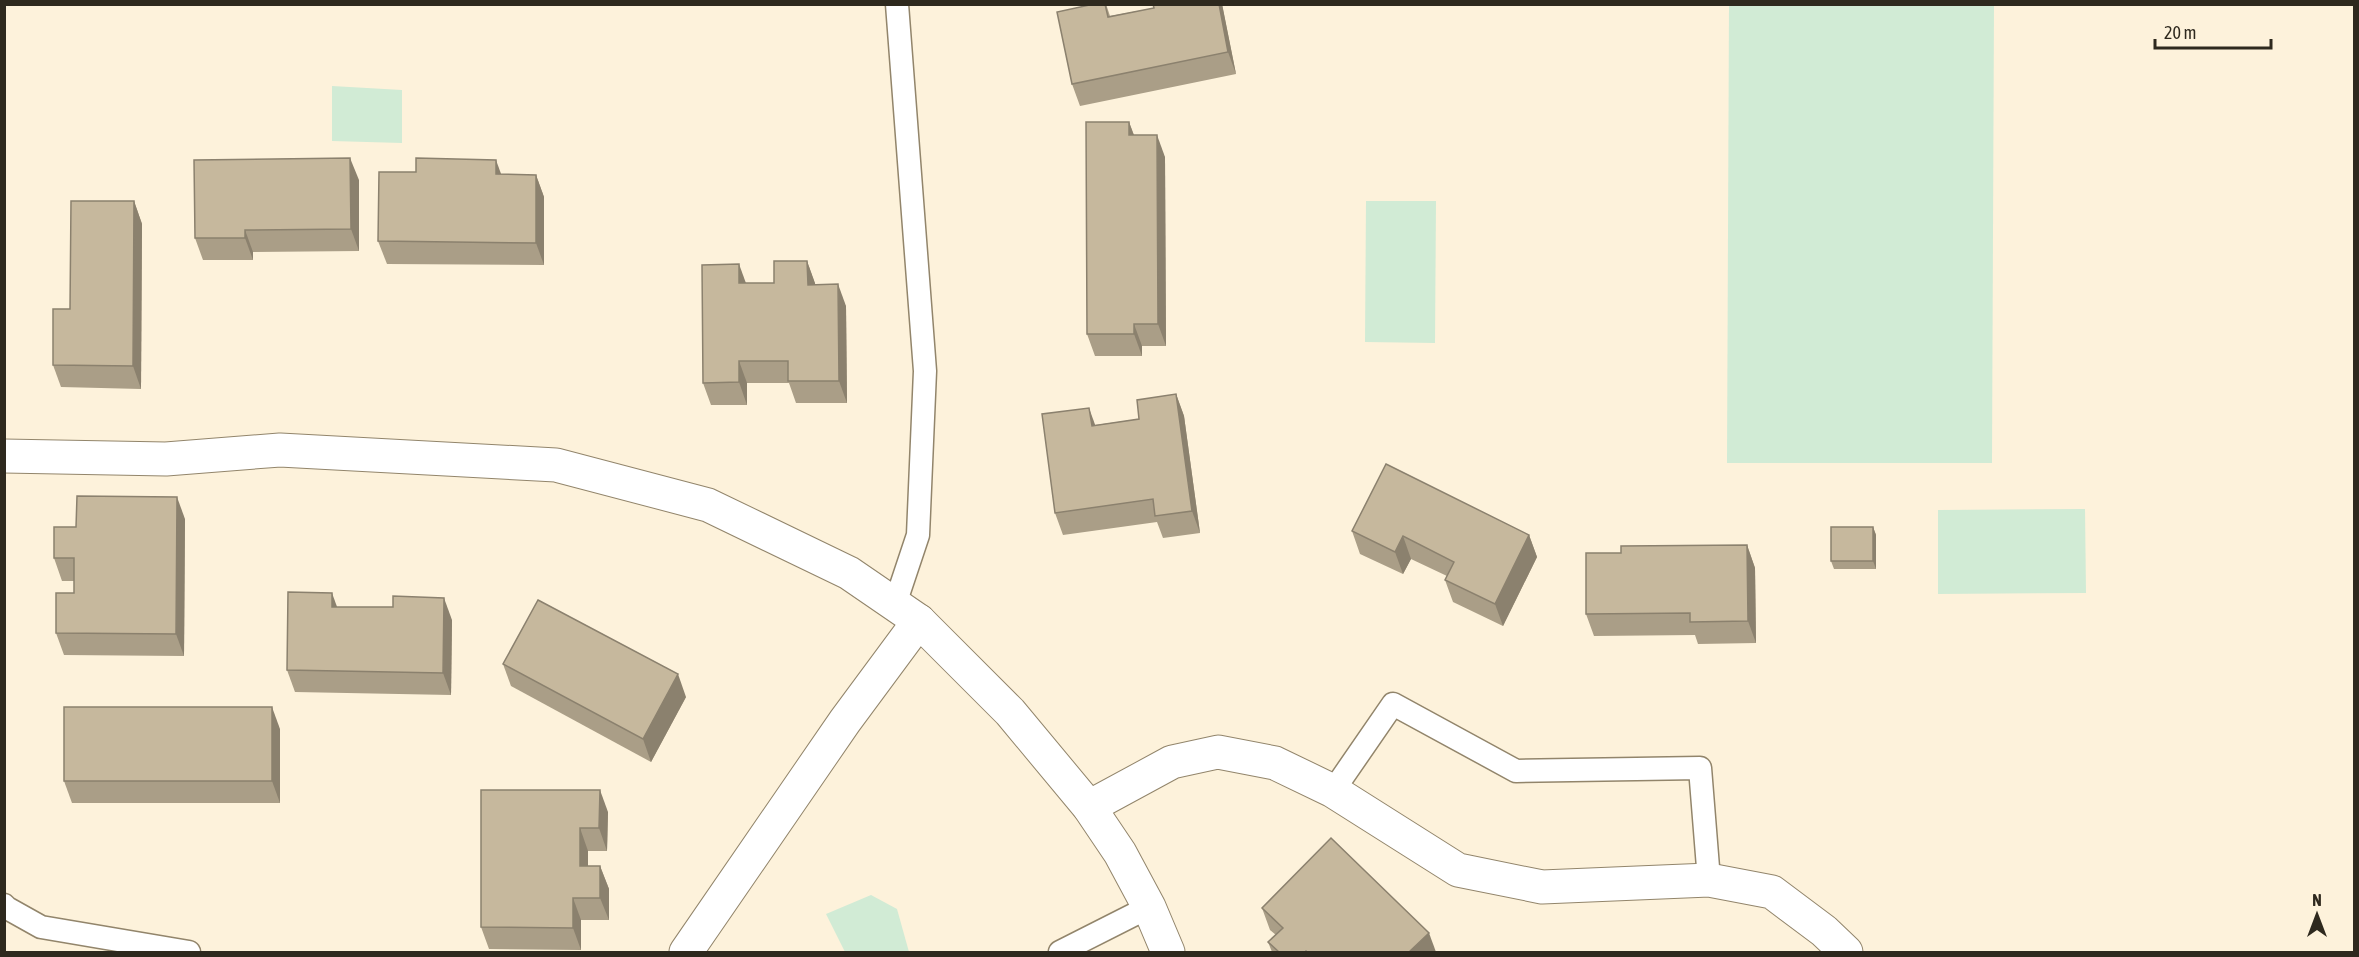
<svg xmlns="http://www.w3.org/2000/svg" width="2359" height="957" font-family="'Asap Condensed',sans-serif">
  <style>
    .green { fill: #d1ebd5 }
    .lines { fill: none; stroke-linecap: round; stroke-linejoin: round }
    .lane-casing { stroke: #92856b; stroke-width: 25 }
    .street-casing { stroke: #92856b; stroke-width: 35 }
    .lane { stroke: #fff; stroke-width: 22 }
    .street { stroke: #fff; stroke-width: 33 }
    .wall { fill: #aa9e87 }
    .shaded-wall { fill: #8b816e }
    .building { fill: #c6b89d; stroke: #8b816e; stroke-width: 1.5 }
  </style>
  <rect width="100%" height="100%" fill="#fdf2db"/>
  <g class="green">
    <polygon points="1729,5 1994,5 1992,463 1727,463"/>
    <polygon points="332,86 402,90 402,143 332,141"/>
    <polygon points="1366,201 1436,201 1435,343 1365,342"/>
    <polygon points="2085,509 2086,593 1938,594 1938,510"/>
    <polygon points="871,895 897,909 909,952 845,952 826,914"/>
  </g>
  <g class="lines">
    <defs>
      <g id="lane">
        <polyline points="895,604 918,535 925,371 897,4"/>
        <polyline points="1333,791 1393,704 1516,771 1700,768 1709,880"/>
        <polyline points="4,905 7,908 41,927 189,952"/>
        <polyline points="1060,952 1149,907"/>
      </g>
      <g id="street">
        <polyline points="4,456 166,459 280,450 556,465 708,505 849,573 919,621 1010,712 1089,807 1120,853 1149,907 1168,952"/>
        <polyline points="1089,807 1172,762 1218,752 1275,763 1333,791 1458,870 1542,887 1709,880 1772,892 1824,931 1846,952"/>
        <polyline points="686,952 845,721 919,621"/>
      </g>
    </defs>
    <use href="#lane" class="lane-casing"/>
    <use href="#street" class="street-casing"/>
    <use href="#lane" class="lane"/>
    <use href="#street" class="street"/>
  </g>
  <g class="wall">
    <polygon points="1106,4 1110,16 1154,8 1153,4 1222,4 1236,74 1080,106 1072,84"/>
    <polygon points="1129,122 1134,135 1165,157 1166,346 1142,346 1142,356 1095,356 1087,334"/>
    <polygon points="416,172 536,175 544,197 544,265 387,264 378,241"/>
    <polygon points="359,180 359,251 253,252 253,260 203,260 195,238"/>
    <polygon points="134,201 142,224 141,389 61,387 53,365 70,309"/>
    <polygon points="807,261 815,284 846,306 847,403 796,403 789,383 747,383 747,405 711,405 703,383 746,283 774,283"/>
    <polygon points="1176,394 1184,416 1200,533 1163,538 1157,522 1063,535 1055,513 1095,425 1139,419"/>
    <polygon points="185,519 184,656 64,655 56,633 74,593 74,581 62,581 54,558 76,527"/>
    <polygon points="1873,527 1876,535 1876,569 1834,569 1831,561"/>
    <polygon points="1352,531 1529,535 1537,557 1503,626 1453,602 1445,580 1447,576 1411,559 1403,574 1360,554"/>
    <polygon points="1747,545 1755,568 1756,643 1698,644 1695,635 1594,636 1586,614 1621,553"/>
    <polygon points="337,607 452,620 451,695 295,692 287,670"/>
    <polygon points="503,664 686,697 651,762 511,686"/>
    <polygon points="280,729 280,803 72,803 64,781"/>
    <polygon points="481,790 608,812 607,851 588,851 588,866 600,866 609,889 609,920 581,920 581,950 489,949 481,927"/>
    <polygon points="1262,908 1436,952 1272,952 1268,942 1276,935 1270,930"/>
  </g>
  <g class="shaded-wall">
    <polygon points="1219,4 1222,4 1236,74 1228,52"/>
    <polygon points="1129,122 1137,144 1129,135"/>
    <polygon points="1157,135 1165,157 1166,346 1158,324"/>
    <polygon points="350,158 359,180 359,251 351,229"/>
    <polygon points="496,160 504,182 496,174"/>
    <polygon points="536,175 544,197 544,265 536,243"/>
    <polygon points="134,201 142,224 141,389 133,366"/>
    <polygon points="245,230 253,252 253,260 245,238"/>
    <polygon points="807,261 815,283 816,307 808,285"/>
    <polygon points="739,264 747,286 739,283"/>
    <polygon points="838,284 846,306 847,403 839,381"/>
    <polygon points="1134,324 1142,346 1142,356 1134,334"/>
    <polygon points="739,361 747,383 747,405 739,382"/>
    <polygon points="1176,394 1184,416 1200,533 1192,511"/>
    <polygon points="1089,408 1097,430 1092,426"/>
    <polygon points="177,497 185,519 184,656 176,634"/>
    <polygon points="1873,527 1876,535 1876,569 1873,561"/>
    <polygon points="1529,535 1537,557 1503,626 1495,604"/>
    <polygon points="1403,536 1411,559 1403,574 1395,552"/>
    <polygon points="1747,545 1755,568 1756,643 1748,621"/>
    <polygon points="332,593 340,615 332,607"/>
    <polygon points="444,598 452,620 451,695 443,673"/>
    <polygon points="678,674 686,697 651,762 643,739"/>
    <polygon points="272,707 280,729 280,803 272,781"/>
    <polygon points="600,790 608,812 607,851 599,828"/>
    <polygon points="580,828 588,851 588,889 580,866"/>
    <polygon points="600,866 609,889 609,920 600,898"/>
    <polygon points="573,898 581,920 581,950 573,928"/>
    <polygon points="1429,933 1436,952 1409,952"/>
  </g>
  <g class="building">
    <polygon points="1094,4 1105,4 1108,17 1154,8 1153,4 1219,4 1228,52 1072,84 1057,12"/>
    <polygon points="1086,122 1129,122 1129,135 1157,135 1158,324 1134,324 1134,334 1087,334"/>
    <polygon points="350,158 351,229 245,230 245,238 195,238 194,160"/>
    <polygon points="416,158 496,160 496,174 536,175 536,243 378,241 379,172 416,172"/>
    <polygon points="71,201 134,201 133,366 53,365 53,309 70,309"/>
    <polygon points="774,261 807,261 808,285 838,284 839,381 788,381 788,361 739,361 739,382 703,383 702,265 739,264 739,283 774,283"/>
    <polygon points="1176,394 1192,511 1155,516 1153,499 1055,513 1042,414 1089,408 1092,426 1139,419 1137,400"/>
    <polygon points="1386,464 1529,535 1495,604 1445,580 1454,562 1403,536 1395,552 1352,531"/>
    <polygon points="77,496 177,497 176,634 56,633 56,593 74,593 74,558 54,558 54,527 76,527"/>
    <rect x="1831" y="527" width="42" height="34"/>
    <polygon points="1747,545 1748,621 1690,622 1690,613 1586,614 1586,553 1621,553 1621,546"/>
    <polygon points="288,592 332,593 332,607 393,607 393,596 444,598 443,673 287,670"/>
    <polygon points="538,600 678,674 643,739 503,664"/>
    <rect x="64" y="707" width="208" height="74"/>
    <polygon points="481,790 600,790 599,828 580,828 580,866 600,866 600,898 573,898 573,928 481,927"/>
    <polygon points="1331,838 1429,933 1409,952 1307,952 1306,951 1305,952 1279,952 1268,942 1283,928 1262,908"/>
  </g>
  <rect width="2359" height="957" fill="none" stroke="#2e291e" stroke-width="12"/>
  <g transform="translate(2317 915)" stroke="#fdf2db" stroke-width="4.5" paint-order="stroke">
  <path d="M0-4.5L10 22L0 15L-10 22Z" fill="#2e291e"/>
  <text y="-9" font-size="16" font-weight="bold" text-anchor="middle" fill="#2e291e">N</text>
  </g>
  <path d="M2155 39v9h116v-9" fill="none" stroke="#2e291e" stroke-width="3"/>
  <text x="2164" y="39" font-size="18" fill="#2e291e" stroke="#fdf2db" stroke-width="4.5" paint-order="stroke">20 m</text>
</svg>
